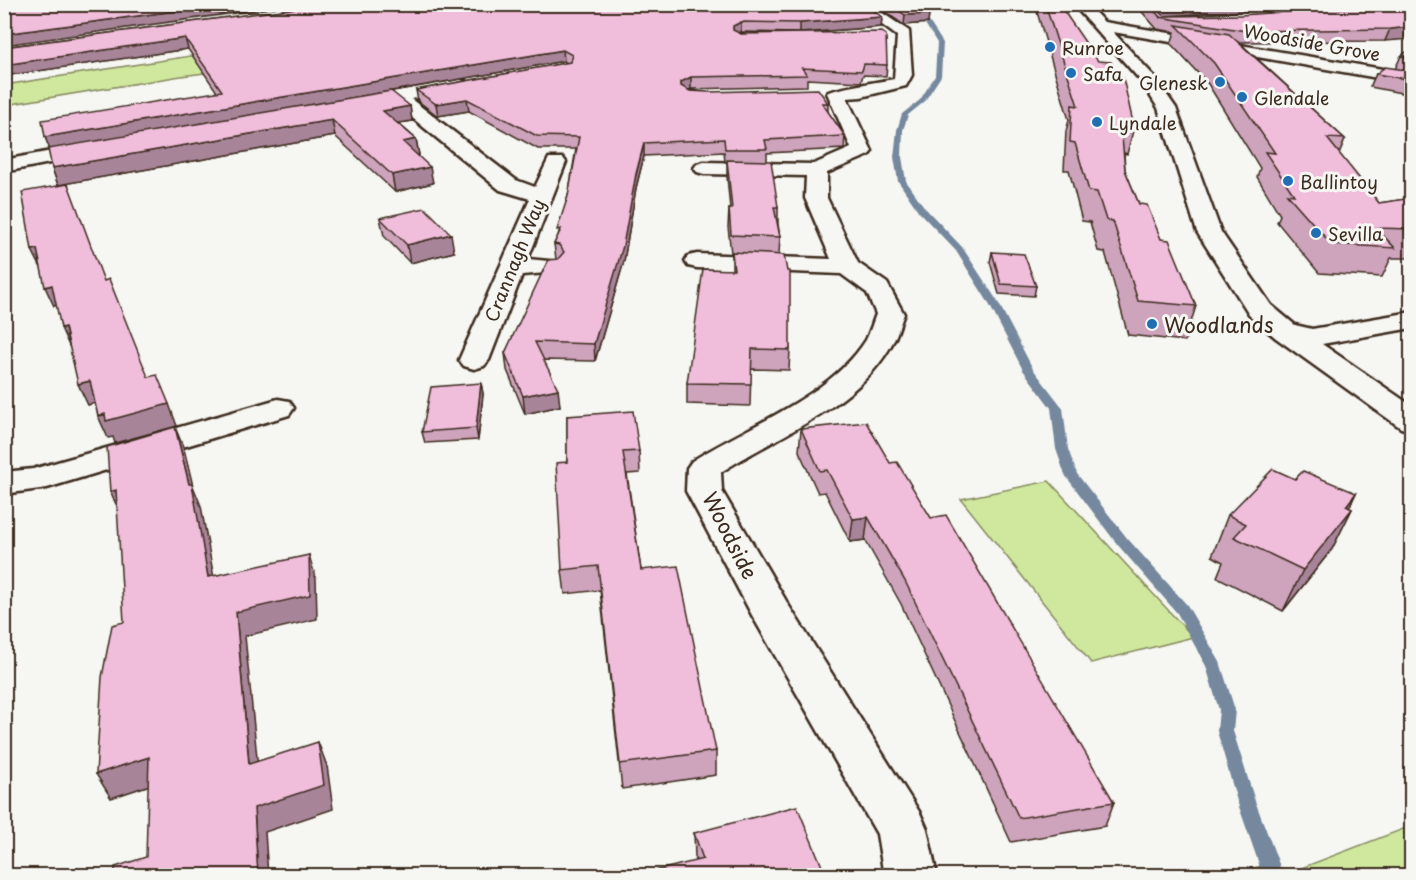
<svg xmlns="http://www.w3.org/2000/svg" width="1416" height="880" font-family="'Playpen Sans',sans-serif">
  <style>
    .green { fill: #cfe89e; stroke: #85895e; stroke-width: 1.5 }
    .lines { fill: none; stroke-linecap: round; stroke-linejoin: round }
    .stream { fill: #74889e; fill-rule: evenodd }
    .minor-casing { stroke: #3b2a1e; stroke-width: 5 }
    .minor { fill: #f6f6f2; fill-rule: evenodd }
    .wall { fill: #cea3bc; stroke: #3b2a1e; stroke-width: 1.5 }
    .shaded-wall { fill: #a88499; stroke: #3b2a1e; stroke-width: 1.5 }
    .building { fill: #f0bddb; stroke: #3b2a1e; stroke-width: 1.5 }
    .poi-dot { fill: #1f6fb2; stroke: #f6f6f2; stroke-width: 2 }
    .labels { text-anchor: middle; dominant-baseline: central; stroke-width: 6; stroke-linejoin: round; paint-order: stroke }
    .far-street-label { font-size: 18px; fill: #3b2a1e; stroke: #f6f6f2 }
    .far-poi-label { font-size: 18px; fill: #3b2a1e; stroke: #f6f6f2; text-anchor: start }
    .poi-label { font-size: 21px; fill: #3b2a1e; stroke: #f6f6f2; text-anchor: start }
    .street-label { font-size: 21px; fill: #3b2a1e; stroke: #f6f6f2 }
  </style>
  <rect width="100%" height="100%" fill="#f6f6f2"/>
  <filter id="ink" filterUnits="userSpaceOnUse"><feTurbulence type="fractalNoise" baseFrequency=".0167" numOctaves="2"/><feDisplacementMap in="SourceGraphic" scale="12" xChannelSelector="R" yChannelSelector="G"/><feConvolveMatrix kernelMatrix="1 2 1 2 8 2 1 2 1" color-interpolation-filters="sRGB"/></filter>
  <g filter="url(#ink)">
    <g class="green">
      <polygon points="281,42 348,55 181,76 5,105 5,85"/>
      <polygon points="1049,481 1193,637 1091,663 961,499"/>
      <polygon points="1411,826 1411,875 1228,875 1269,864 1291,872"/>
    </g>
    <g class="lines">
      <polygon class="stream" points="914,18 928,20 943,43 941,76 924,102 908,115 903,130 902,157 906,181 925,208 962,247 998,302 1033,369 1063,408 1068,449 1077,474 1127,538 1187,605 1220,662 1235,710 1233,731 1255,801 1279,864 1280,876 1260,876 1259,864 1237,801 1217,731 1219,710 1206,666 1177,613 1117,544 1065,475 1056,449 1051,408 1023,370 988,302 956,251 919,212 898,181 894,157 897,130 902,114 920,100 935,76 937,43 924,22 912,20"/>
      <defs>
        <g id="minor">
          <path d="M854 4H869L909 31 912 75 906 86 861 97 847 98 872 151 869 155 827 173V198L858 263 887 283 904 314C900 323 898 332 894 340 861 406 779 434 721 472L722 491 789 606 920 813 927 829 937 876H884L877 834 753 617 686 491 687 468 692 461C746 427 831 396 866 340 870 332 873 322 876 314L867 293 841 274 697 268 688 266 685 261 688 256 697 254 831 259 805 198 806 176 704 174 697 172 694 168 697 164 704 162 814 164 851 148 827 93C831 89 883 81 894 79L897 36Z"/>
          <polygon points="1073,4 1087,4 1104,22 1412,74 1412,84 1113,32 1153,75 1176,108 1221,232 1271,305 1295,325 1312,329 1412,312 1412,328 1322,344 1412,406 1412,431 1401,428 1276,338 1251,317 1197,232 1158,108 1141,81"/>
          <polygon points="460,80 466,81 468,85 466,89 411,99 516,180 535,187 549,158 563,158 566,162 528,259 559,262 563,267 559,272 522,275 489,360 484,366 474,369 464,366 459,360 530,199 500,190 393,102 352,109 343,104 352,99"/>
          <polygon points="94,143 101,145 104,149 101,153 4,172 4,160"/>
          <polygon points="278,399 289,401 294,408 289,415 47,488 4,494 4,472 33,469"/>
        </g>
      </defs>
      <use href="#minor" class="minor-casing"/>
      <use href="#minor" class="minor"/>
    </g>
    <g class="wall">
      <polygon points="327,4 882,17 881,27 800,33 741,32 739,33 887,65 886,76 863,75 861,82 807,79 807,86 691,89 688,90 828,103 828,112 845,136 844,149 767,153 767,161 778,207 778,224 780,237 779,254 790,350 789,370 751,369 750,406 687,404 687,383 732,270 732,253 731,253 728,227 729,209 730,209 727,177 727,162 725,162 724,152 644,156 636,188 624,261 595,361 543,360 560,406 525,414 507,370 505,353 556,259 554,244 558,236 568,196 576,149 538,149 469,111 438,116 418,101 416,90 567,63 564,61 292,108 410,106 412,121 398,123 416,139 419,155 418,155 433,183 395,192 335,136 58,185 52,168 50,149 45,137 217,92 188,49 4,76 4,47"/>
      <polygon points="874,4 926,4 929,14 928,23 904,25"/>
      <polygon points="1039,4 1059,4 1134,127 1127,154 1124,153 1125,170 1139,204 1161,239 1196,306 1185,341 1128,335 1105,252 1098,251 1090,222 1082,221 1069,170 1064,170 1066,131 1069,120 1037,12"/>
      <polygon points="1135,4 1363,4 1164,16 1165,16 1241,15 1412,4 1385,41 1239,42 1345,139 1339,154 1379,203 1412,198 1412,258 1391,258 1382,277 1319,273 1277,222 1280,215 1257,177 1260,168 1208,84 1171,44 1175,32 1157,29"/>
      <polygon points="1412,48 1412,95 1370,87 1376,74 1395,69 1401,56"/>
      <polygon points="380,218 454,252 410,263 384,236"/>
      <polygon points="992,252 1036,286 1034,296 999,294 990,262"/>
      <polygon points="481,383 483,394 478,440 425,443 422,432"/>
      <polygon points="567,416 639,451 640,473 627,474 641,570 716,751 716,775 622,789 600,590 565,594 562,570 567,462"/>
      <polygon points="801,429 890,463 931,518 1114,802 1105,826 1011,842 901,604 865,540 850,542 825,492 818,493 799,451"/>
      <polygon points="1295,479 1356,493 1349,508 1352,509 1332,549 1283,611 1217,577 1223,562 1212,556 1228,515"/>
      <polygon points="694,833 826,876 696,861 695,857"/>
    </g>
    <g class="shaded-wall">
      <polygon points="227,4 300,4 4,45 4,34"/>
      <polygon points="1168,4 1363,4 1163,16 1160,18 1157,10 1166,5"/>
      <polygon points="929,14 928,23 904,25 905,15"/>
      <polygon points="882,17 881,27 800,33 800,23"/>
      <polygon points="741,22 741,32 733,36 733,26"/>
      <polygon points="1412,27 1412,39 1385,41 1390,29"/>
      <polygon points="185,38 188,49 4,76 4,65"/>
      <polygon points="563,50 564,61 50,150 45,137"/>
      <polygon points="691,77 691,89 681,94 681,82"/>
      <polygon points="467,99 469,111 438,116 436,104"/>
      <polygon points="410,106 412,121 386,125 383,111"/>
      <polygon points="332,120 335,136 58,185 52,168"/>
      <polygon points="416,139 419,155 406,158 403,142"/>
      <polygon points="644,143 644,156 636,188 624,261 595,361 594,344"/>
      <polygon points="430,167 433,183 395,192 392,175"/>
      <polygon points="451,234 454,252 410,263 407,245"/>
      <polygon points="37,249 45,267 41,268 32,250"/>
      <polygon points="52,285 60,304 54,306 45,287"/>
      <polygon points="65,327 70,348 61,328"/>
      <polygon points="90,381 99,402 88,405 78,384"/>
      <polygon points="481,383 483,394 478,440 476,428"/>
      <polygon points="558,389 560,406 525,414 523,396"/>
      <polygon points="169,404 177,426 115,443 113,437 108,438 98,416"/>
      <polygon points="175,427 184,449 193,486 201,506 218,600 208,577 189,484"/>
      <polygon points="116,490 121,514 110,492"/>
      <polygon points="1356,493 1343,520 1352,509 1332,549 1283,611 1303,570 1346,506"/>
      <polygon points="868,517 865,540 850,542 853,519"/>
      <polygon points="309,555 316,579 317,619 245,636 260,788 249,764 236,612"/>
      <polygon points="318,742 327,766 333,809 265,832 268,876 258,876 254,808"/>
      <polygon points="149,757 162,781 111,798 96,774"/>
    </g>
    <g class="building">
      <polygon points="4,4 227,4 4,34"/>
      <polygon points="327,4 865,4 882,17 800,23 741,22 733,26 733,30 741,34 882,32 886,35 887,65 864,64 862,71 802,68 807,75 691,77 681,82 681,86 690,91 709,92 818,89 828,103 822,103 845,136 765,140 767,149 725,149 724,139 644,143 636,174 623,246 594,344 535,342 558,389 523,396 505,353 548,260 558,259 564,252 559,245 554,244 561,229 557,230 568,196 579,137 537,136 467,99 436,104 416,90 570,62 572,55 563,50 45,137 42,120 222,91 185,38 4,65 4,47"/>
      <polygon points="889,4 926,4 929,14 905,15"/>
      <polygon points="1045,4 1059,4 1098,61 1111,62 1118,78 1123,78 1134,127 1121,126 1125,170 1139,204 1147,205 1161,239 1169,240 1196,306 1138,301 1113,221 1106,220 1097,192 1089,191 1075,143 1070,142 1072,105 1078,106"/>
      <polygon points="1148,4 1168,4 1166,5 1157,10 1165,16 1241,15 1397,4 1412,4 1412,27 1390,29 1246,31 1160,17"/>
      <polygon points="1176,25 1229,34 1345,139 1327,138 1379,203 1412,198 1412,229 1376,228 1395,248 1331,244 1287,194 1294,195 1265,152 1275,153 1214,63"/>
      <polygon points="1412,48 1412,58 1401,56"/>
      <polygon points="1385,67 1412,71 1412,80 1376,74"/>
      <polygon points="391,91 410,106 383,111 416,139 403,142 430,167 392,175 332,120 52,168 48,149"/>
      <polygon points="727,160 771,161 778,207 774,207 780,237 731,235 729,209 732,209"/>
      <polygon points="68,184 104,281 109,279 148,377 157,375 169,404 106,421 105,414 98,416 90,381 78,384 65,327 61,328 52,285 45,287 37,249 32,250 22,192"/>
      <polygon points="425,208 451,234 407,245 380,218"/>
      <polygon points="732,252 784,255 787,271 790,271 790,350 752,349 751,384 687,383 703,269 734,270"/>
      <polygon points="992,252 1024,254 1036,286 1001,284"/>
      <polygon points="481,383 476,428 422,432 431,387"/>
      <polygon points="633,411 639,451 623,452 641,570 678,566 716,751 620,764 598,566 562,570 556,463 567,462 567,416"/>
      <polygon points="866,422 890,463 897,462 931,518 946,515 1114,802 1019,818 905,581 868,517 853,519 827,470 820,471 801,429"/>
      <polygon points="175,427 189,484 192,484 208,577 309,555 310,595 236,612 249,764 318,742 324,785 254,808 258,876 115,876 115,867 146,857 149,757 96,774 102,677 112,625 124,622 116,490 110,492 107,447"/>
      <polygon points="1273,469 1295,479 1303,471 1356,493 1346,506 1352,509 1303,570 1234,537 1246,524 1228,515"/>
      <polygon points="797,806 826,876 635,876 703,859 694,833"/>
    </g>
  </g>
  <g class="poi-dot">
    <circle cx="1050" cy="47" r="6"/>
    <circle cx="1071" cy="73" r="6"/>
    <circle cx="1220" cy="82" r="6"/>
    <circle cx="1242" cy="97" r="6"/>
    <circle cx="1097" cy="122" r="6"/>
    <circle cx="1288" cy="181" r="6"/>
    <circle cx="1316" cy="233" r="6"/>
    <circle cx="1152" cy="324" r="6"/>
  </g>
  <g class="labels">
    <g class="far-street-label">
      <text transform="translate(1312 42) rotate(10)">Woodside Grove</text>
      <text transform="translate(514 260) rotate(-68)">Crannagh Way</text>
    </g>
    <g class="far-poi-label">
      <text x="1062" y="47">Runroe</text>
      <text x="1083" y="73">Safa</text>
      <text x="1208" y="82" text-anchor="end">Glenesk</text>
      <text x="1254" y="97">Glendale</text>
      <text x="1109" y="122">Lyndale</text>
      <text x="1300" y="181">Ballintoy</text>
      <text x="1328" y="233">Sevilla</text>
    </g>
    <g class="poi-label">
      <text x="1164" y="324">Woodlands</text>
    </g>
    <g class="street-label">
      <text transform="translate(731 535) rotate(63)">Woodside</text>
    </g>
  </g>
  <rect width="1416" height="880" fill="none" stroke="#f6f6f2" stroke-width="24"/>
  <rect x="12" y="12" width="1392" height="856" fill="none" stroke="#3b2a1e" stroke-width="2" filter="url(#ink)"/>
</svg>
